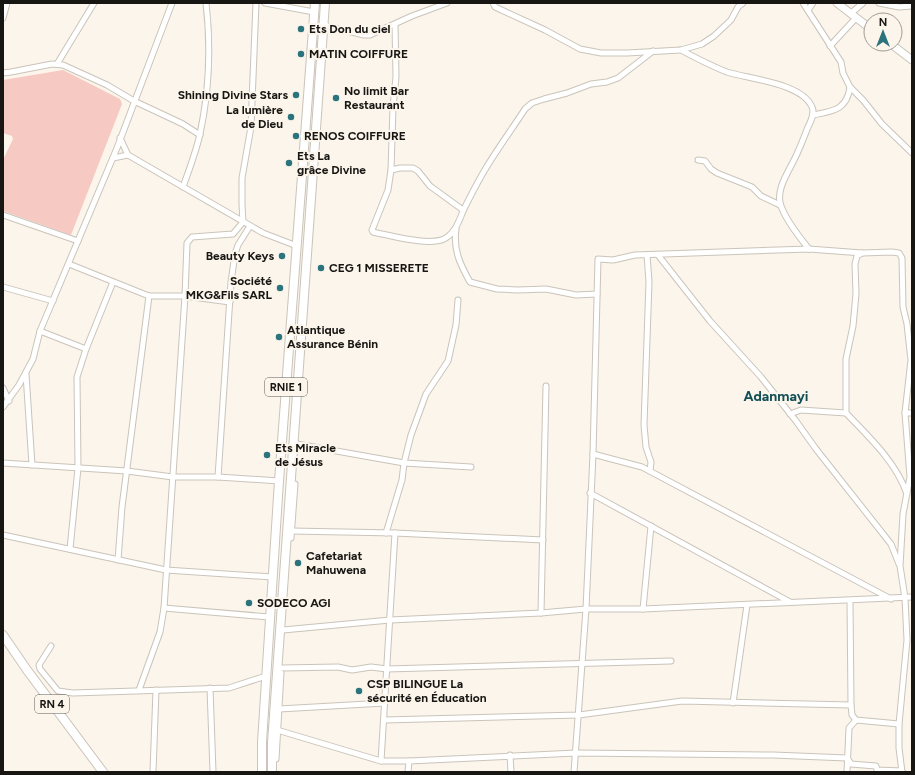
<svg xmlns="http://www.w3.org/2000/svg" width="915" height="775" font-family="Figtree,sans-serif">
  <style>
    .green { fill: #f6cac3 }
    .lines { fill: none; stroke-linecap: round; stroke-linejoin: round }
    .minor-casing { stroke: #cac4ba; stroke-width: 7 }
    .secondary-casing { stroke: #cac4ba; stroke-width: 9 }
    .primary-casing { stroke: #cac4ba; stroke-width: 10 }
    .trunk-casing { stroke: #cac4ba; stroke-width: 10 }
    .minor { stroke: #fff; stroke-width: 5 }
    .secondary { stroke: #fff; stroke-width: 7 }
    .primary { stroke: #fff; stroke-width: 8 }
    .trunk { stroke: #fff; stroke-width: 8 }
    .poi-dot { fill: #2c747d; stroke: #fbf5eb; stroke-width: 1.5 }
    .labels { text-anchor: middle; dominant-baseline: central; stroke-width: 4; stroke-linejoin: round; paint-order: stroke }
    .shield { fill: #fbf5eb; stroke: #5c5954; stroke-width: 1 }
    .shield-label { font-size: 11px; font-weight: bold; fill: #181613 }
    .poi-label { font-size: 12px; font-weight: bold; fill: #181613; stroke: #fbf5eb; text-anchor: start }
    .quarter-label { font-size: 14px; font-weight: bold; fill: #124f56; stroke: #fbf5eb }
  </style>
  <rect width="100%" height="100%" fill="#fbf5eb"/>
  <polygon class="green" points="63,70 120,99 122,104 71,235 3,211 3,160 13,139 12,136 3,133 3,80"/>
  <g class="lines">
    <defs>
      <g id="minor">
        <polyline points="265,3 314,12"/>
        <polyline points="493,3 495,7 545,30 580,49 601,53 627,53 681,50 702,44 714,36 731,20 738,7 743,3"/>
        <polyline points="803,3 841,62 843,73 850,87 863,100 882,124 912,153"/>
        <polyline points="879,3 899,7 912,6"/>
        <polyline points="808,10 813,3"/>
        <polyline points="850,14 863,3"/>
        <polyline points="3,18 7,3"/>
        <polyline points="323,22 327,26 364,35 370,35 412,16 447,3"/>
        <path d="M395 24 396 77 393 107 391 170 388 190 372 230 373 232 377 233C394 236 428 246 444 239 456 233 459 220 464 209 471 195 478 181 486 168 498 148 512 129 525 109L532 103 544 99 567 93 591 84 607 82 618 78 653 51"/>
        <polyline points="830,46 856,18"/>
        <path d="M681 50C696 58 711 66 727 72 749 79 802 83 812 107 815 113 811 121 808 127 804 137 800 148 795 158 789 171 775 190 781 206 786 220 800 238 809 249"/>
        <polyline points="57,64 94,3"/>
        <polyline points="3,73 11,72 52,64 63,65 107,85 134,101 183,124 200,135"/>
        <path d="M813 115C833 111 847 110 850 87"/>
        <polyline points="120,138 128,155"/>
        <polyline points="113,158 128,155 263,233 297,246"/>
        <polyline points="698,160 705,161 711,169 717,173 752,187 761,196 780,205"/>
        <polyline points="391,170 400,168 413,168 418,171 430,186 463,210"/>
        <path d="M183 187C189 170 196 152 200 134 209 92 211 46 206 3"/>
        <polyline points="3,215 78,241"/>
        <path d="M456 229C453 250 460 264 470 282L497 289 518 290 546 289 576 295 597 294"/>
        <polyline points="647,255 649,282 644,425 646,447 651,462 650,471"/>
        <polyline points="658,255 710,321 761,377 796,421 816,449 891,544 899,564"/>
        <polyline points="69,264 149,296 185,296 230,302"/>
        <polyline points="3,287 53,301"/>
        <polyline points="40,331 86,349"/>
        <polyline points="26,374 32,465"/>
        <polyline points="3,388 9,401"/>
        <polyline points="3,407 19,385 33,359 40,331 117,148 172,3"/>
        <polyline points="905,413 912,413"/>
        <polyline points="790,414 801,410 846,413"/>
        <polyline points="297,444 404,463 471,467"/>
        <polyline points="593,454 642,467 891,599"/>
        <polyline points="3,463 127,471 173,477 218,477 279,481"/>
        <polyline points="218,477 231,282 235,254 238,245 250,226"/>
        <polyline points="590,493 790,602"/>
        <polyline points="291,531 395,533 543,540"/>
        <polyline points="386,533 402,480 404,463 411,435 426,394 448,361 456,325 458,300"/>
        <polyline points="3,535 166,570 272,577"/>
        <polyline points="291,538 295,484"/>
        <polyline points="70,549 78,468 77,377 86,349 113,282"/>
        <polyline points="118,560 122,507 149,296"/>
        <polyline points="850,601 851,705 852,715 856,720 899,724"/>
        <polyline points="164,608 269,617"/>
        <polyline points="643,609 651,526"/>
        <polyline points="541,613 546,386"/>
        <polyline points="283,630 390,620 541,613 586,609 643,609 912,597"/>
        <polyline points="51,646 39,665 40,669 58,691 73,693 229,688 266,676"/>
        <polyline points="281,668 338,667 352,670 371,667 387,669 671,661"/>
        <polyline points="210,688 213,772"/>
        <polyline points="139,690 160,632 164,608 185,296 187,243 192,237 233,234 243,222 242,205 242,178 251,127 256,3"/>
        <polyline points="733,703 747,605"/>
        <polyline points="279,709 385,703"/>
        <polyline points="384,720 579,715 682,701 851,705"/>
        <polyline points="277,730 381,761 409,761 576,753 773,755 847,758 851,764 876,766 877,770 902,771"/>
        <polyline points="510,755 511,772"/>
        <polyline points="276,759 281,673"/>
        <polyline points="381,761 395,533"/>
        <polyline points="153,772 156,690"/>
        <polyline points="408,772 409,761"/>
        <polyline points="574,772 586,609 593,454 598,259 613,260 635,255 809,249 862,253"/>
        <polyline points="847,772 849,728 856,720"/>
        <path d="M902 772 899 748V724L907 640 905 598 900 566 903 514 910 477 905 413 911 360 907 324 903 307 902 258 899 253 892 252 862 253 857 256 855 264 856 294 853 326 846 359V413C869 437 896 462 907 494"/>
      </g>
      <g id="secondary">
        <polyline points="837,3 871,29"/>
        <polyline points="891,44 912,60"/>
      </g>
      <polyline id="primary" points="3,635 27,670 103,772"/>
      <g id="trunk">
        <polyline points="262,772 262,742 279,481 315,3"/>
        <polyline points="272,772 272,743 325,3"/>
      </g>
    </defs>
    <use href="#minor" class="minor-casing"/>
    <use href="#secondary" class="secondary-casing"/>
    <use href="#primary" class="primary-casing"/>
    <use href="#trunk" class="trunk-casing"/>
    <use href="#minor" class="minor"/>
    <use href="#secondary" class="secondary"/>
    <use href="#primary" class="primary"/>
    <use href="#trunk" class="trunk"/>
  </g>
  <g class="poi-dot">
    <circle cx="301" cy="29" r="4"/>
    <circle cx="301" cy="54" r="4"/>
    <circle cx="296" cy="95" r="4"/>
    <circle cx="336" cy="98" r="4"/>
    <circle cx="291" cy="117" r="4"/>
    <circle cx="296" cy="136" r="4"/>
    <circle cx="289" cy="163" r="4"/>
    <circle cx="282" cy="256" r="4"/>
    <circle cx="321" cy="268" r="4"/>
    <circle cx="280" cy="288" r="4"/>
    <circle cx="279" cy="337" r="4"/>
    <circle cx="267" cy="455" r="4"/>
    <circle cx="298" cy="563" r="4"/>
    <circle cx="249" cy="603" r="4"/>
    <circle cx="359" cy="691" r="4"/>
  </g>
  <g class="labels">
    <g class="shield">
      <rect x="265" y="378" width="42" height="18" rx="3"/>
      <rect x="35" y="695" width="34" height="18" rx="3"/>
    </g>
    <g class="shield-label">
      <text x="286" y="387">RNIE 1</text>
      <text x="52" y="704">RN 4</text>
    </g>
    <g class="poi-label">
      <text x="309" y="29">Ets Don du ciel</text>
      <text x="309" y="54">MATIN COIFFURE</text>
      <text x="344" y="91">No limit Bar<tspan x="344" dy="14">Restaurant</tspan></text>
      <text x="288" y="95" text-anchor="end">Shining Divine Stars</text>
      <text x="283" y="110" text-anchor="end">La lumière<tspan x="283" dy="14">de Dieu</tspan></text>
      <text x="304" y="136">RENOS COIFFURE</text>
      <text x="297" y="156">Ets La<tspan x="297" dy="14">grâce Divine</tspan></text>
      <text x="274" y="256" text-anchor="end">Beauty Keys</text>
      <text x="329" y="268">CEG 1 MISSERETE</text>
      <text x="272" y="281" text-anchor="end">Société<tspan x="272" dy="14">MKG&amp;Fils SARL</tspan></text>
      <text x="287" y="330">Atlantique<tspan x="287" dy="14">Assurance Bénin</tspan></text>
      <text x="275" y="448">Ets Miracle<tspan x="275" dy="14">de Jésus</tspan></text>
      <text x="306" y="556">Cafetariat<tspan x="306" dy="14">Mahuwena</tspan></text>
      <text x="257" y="603">SODECO AGI</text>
      <text x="367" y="684">CSP BILINGUE La<tspan x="367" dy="14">sécurité en Éducation</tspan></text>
    </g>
    <g class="quarter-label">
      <text x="776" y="396">Adanmayi</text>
    </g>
  </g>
  <rect width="915" height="775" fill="none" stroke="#181613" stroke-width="8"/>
  <g transform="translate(883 32)"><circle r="19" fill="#fbf5eb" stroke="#a09c95"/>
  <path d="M0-3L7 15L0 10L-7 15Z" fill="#2c747d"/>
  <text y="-6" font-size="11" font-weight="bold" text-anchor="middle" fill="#181613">N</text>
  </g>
</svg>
